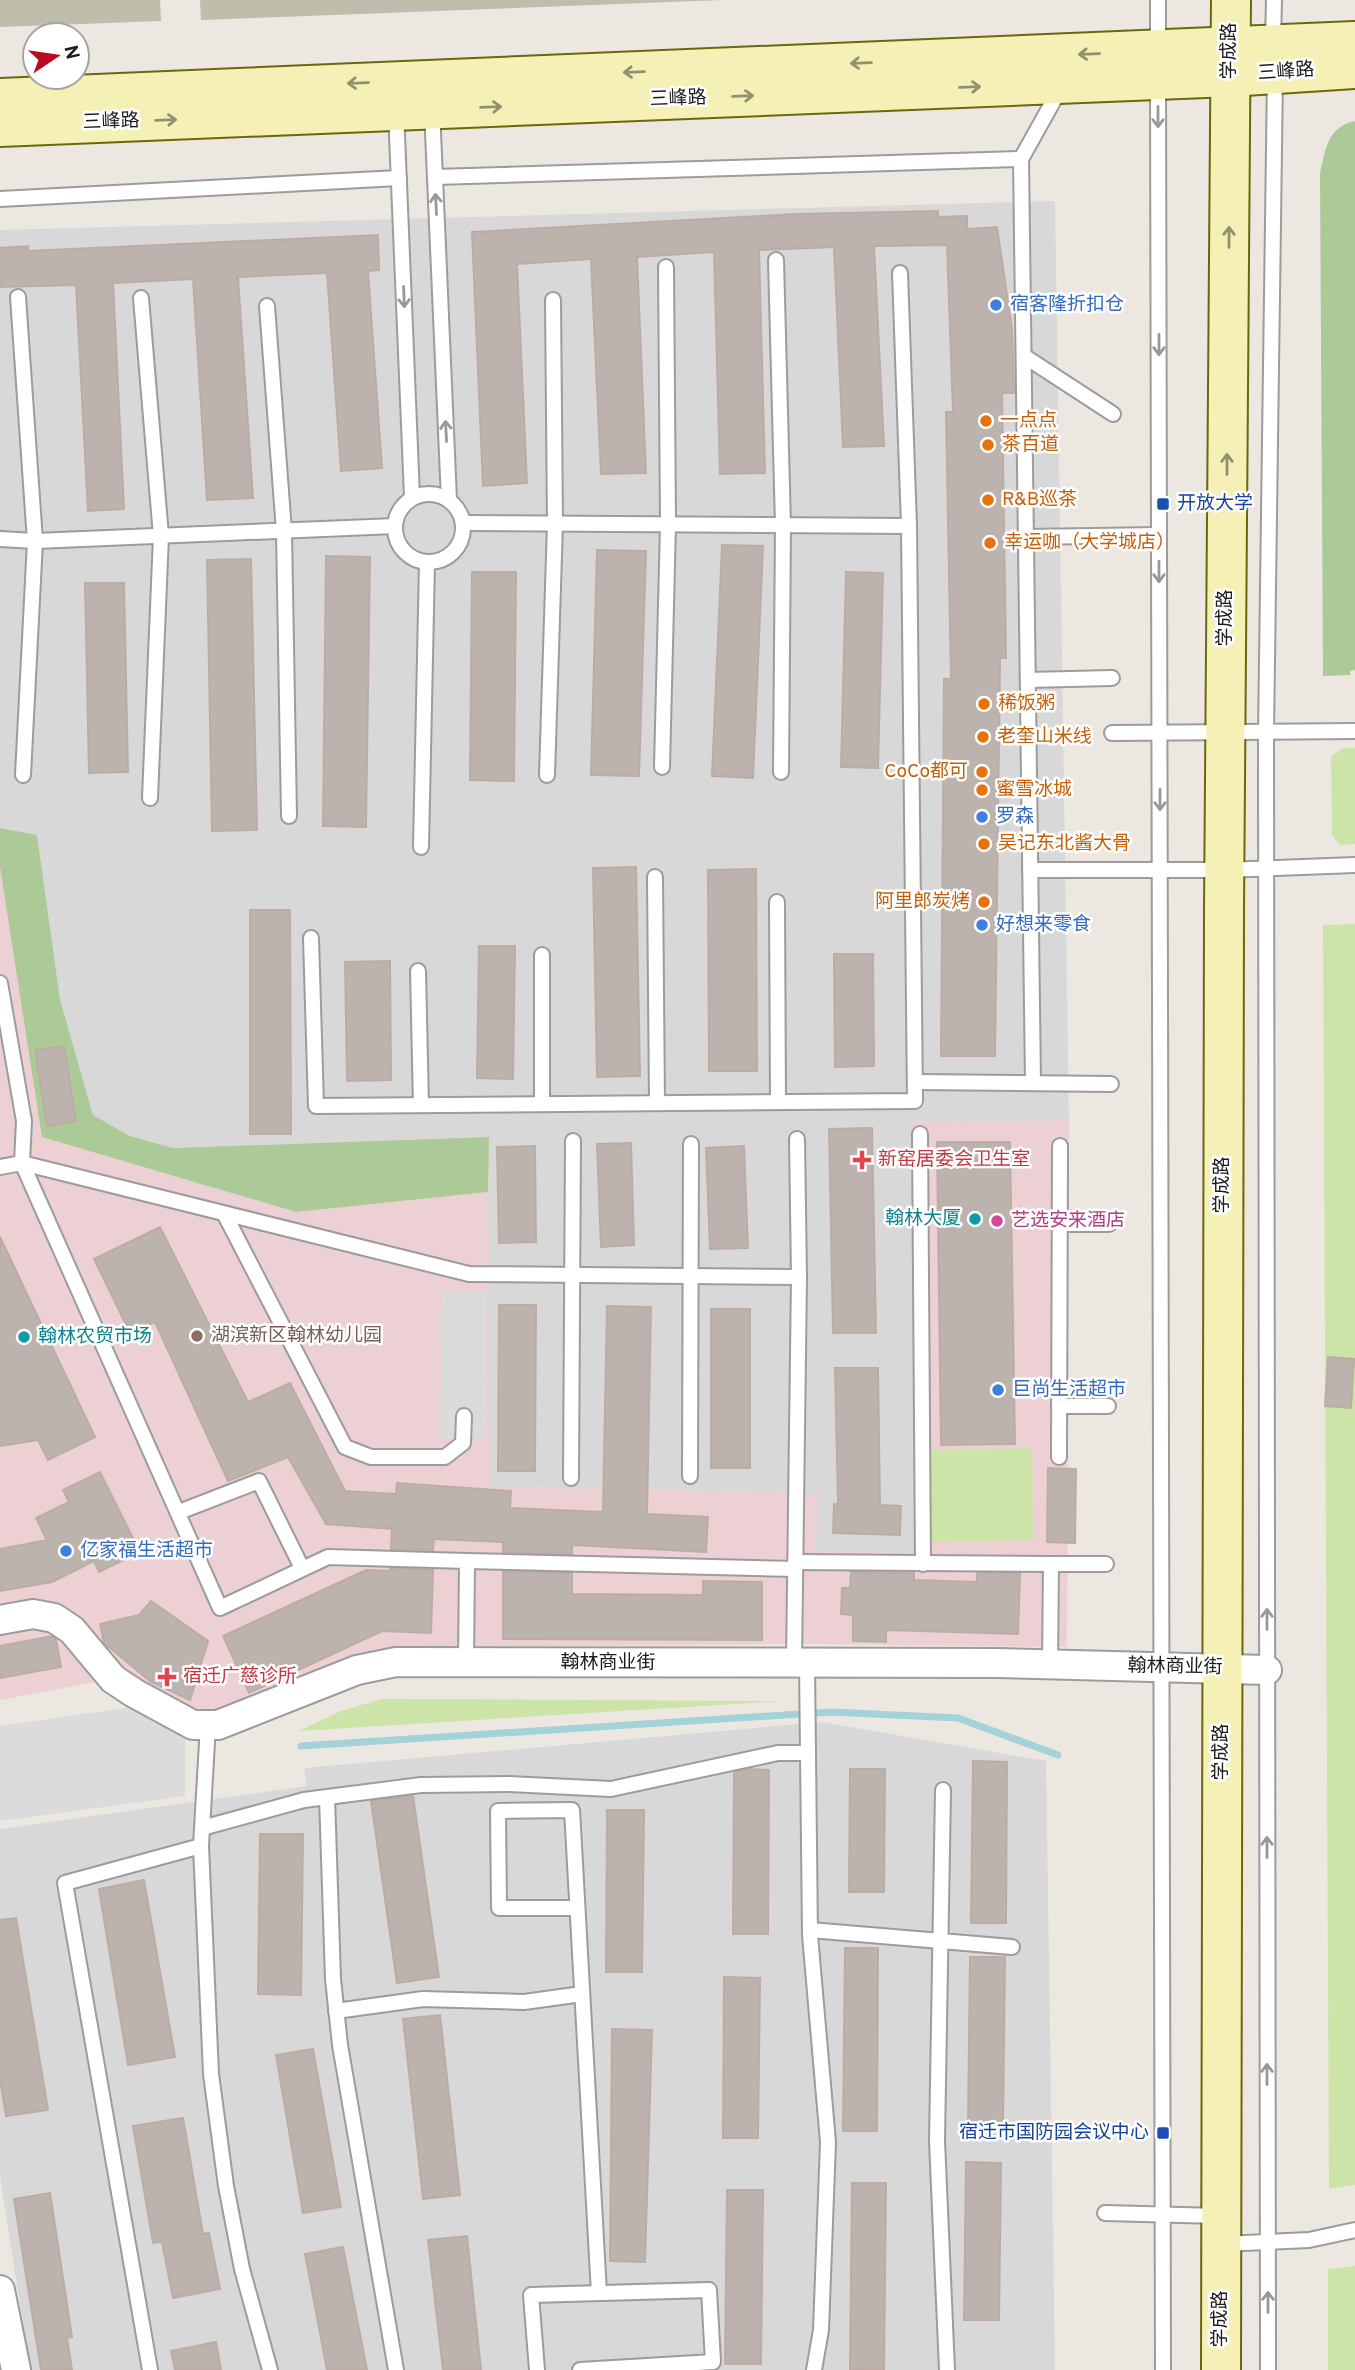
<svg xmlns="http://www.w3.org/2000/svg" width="1355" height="2370" font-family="Overpass,'Noto Sans SC',sans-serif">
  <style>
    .residential { fill: #d9d8d8 }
    .commercial { fill: #edd0d3 }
    .construction { fill: #c0bdad }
    .grass { fill: #cde4a9 }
    .forest { fill: #acc998 }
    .parking { fill: #dbdbdb }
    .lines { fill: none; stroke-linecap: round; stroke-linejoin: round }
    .stream { stroke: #a3d2d8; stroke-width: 7 }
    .building { fill: #bcb2ae; stroke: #bdaca4; stroke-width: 2 }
    .lane-casing { stroke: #9c9c9c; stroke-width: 18 }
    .street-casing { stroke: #9c9c9c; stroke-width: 32 }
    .secondary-casing { stroke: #69680b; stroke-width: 42 }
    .lane { stroke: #fff; stroke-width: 14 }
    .street { stroke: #fff; stroke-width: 28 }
    .secondary { stroke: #f5f0b6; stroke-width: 38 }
    .oneway { stroke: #939070 }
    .oneway2 { stroke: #989898 }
    .shop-dot { fill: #3f7fe0; stroke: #fff; stroke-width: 2.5 }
    .food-dot { fill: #e8710a; stroke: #fff; stroke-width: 2.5 }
    .transit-dot { fill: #1a4fb4; stroke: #fff; stroke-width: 2.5 }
    .health-dot { fill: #e0444e; stroke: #fff; stroke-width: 2.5 }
    .culture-dot { fill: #0f9aa8; stroke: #fff; stroke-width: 2.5 }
    .hotel-dot { fill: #d1479c; stroke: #fff; stroke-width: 2.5 }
    .education-dot { fill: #8d6e63; stroke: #fff; stroke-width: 2.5 }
    .labels { text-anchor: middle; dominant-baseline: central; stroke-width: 5; stroke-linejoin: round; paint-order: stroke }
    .street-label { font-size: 19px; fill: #1b1b1b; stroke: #fff }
    .shop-label { font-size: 19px; fill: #366cbe; stroke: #fff; text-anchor: start }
    .food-label { font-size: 19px; fill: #c56008; stroke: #fff; text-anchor: start }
    .transit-label { font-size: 19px; fill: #164399; stroke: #fff; text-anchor: start }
    .health-label { font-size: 19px; fill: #be3a42; stroke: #fff; text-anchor: start }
    .culture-label { font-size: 19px; fill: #0d838f; stroke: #fff; text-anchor: end }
    .hotel-label { font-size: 19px; fill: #b23c85; stroke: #fff; text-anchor: start }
    .education-label { font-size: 19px; fill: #785e54; stroke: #fff; text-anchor: start }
  </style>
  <rect width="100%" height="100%" fill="#ece7e1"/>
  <g class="residential">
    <polygon points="1055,201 1069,1120 913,1123 917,1553 816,1551 816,1493 489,1487 488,1137 173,1148 130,1136 93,1115 60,999 37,835 0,828 0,230"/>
    <polygon points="822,1722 1046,1761 1055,2370 30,2370 0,2176 0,1829 307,1786 304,1768"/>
  </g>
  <polygon class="commercial" points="0,867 43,1137 296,1212 488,1192 490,1487 817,1493 816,1551 916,1553 913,1122 1069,1120 1067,1647 813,1644 390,1647 229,1711 204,1713 158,1697 122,1677 0,1700"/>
  <g class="construction">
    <polygon points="0,0 160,0 161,21 0,27"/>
    <polygon points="200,0 722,0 201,20"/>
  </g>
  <g class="grass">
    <polygon points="1344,748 1355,748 1355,844 1340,845 1332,835 1331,756"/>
    <polygon points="1355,924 1355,2185 1329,2189 1323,925"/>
    <polygon points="1032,1448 1033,1540 932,1542 931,1449"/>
    <polygon points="381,1699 403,1699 784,1701 299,1731 341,1711"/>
    <polygon points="1355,2266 1355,2370 1328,2370 1328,2269"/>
  </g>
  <g class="forest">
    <path d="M1355 121V670L1350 671V675L1323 676 1320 173C1326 149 1327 127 1355 121Z"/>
    <polygon points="0,828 37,835 60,999 93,1115 130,1136 173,1148 489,1137 488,1192 296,1212 42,1137 0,867"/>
  </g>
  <g class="parking">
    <polygon points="441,1291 487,1291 486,1438 440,1438"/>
    <polygon points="132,1707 185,1734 185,1796 0,1821 0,1726"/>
  </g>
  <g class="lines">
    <polyline class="stream" points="301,1746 831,1712 958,1718 1058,1755"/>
  </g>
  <g class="building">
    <polygon points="938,211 938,217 967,216 967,229 997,227 1012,329 1014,393 1002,393 1006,658 1000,658 995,1056 941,1056 944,679 951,679 946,412 953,412 947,245 874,246 884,446 843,447 834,247 759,250 765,473 720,474 714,252 637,257 646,473 601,474 591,259 517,264 527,483 483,486 472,232 796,214"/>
    <polygon points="378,235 379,270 368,271 382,468 341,471 327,273 238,277 253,498 207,500 193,279 113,283 124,509 88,511 76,285 0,287 0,248 28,246 28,251"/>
    <polygon points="722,545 763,546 753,778 712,776"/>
    <polygon points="597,550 646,551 639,776 591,775"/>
    <polygon points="326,556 370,557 366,827 323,826"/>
    <polygon points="251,559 257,830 212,831 207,560"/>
    <polygon points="472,572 516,572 514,781 470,780"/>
    <polygon points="846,572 883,573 878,768 841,767"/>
    <polygon points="85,583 124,583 128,772 89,773"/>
    <polygon points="636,867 640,1076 597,1077 593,868"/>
    <polygon points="756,869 757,1071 709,1071 708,870"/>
    <polygon points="250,910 290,910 291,1134 250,1134"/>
    <polygon points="479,946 515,946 513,1079 477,1078"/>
    <polygon points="834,954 873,954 874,1066 835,1067"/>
    <polygon points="390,961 391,1080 347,1081 345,962"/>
    <polygon points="64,1046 76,1121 47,1126 35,1050"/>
    <polygon points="872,1128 876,1333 833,1333 829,1129"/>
    <polygon points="937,1142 1010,1142 1015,1444 941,1445"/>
    <polygon points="631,1143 634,1245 601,1247 597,1144"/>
    <polygon points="535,1146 536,1242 499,1243 497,1147"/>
    <polygon points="744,1146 748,1248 710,1249 706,1148"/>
    <polygon points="160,1227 248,1402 290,1383 345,1491 396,1494 397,1483 511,1491 510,1508 603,1512 607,1306 651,1307 647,1514 708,1517 706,1552 572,1545 572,1554 503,1552 503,1542 434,1539 433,1550 391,1549 392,1529 326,1524 288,1457 228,1481 155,1322 130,1333 94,1259"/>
    <polygon points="0,1237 95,1437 48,1460 38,1440 0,1446"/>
    <polygon points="499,1305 536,1305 535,1471 498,1471"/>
    <rect x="711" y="1309" width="39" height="159"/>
    <polygon points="1328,1357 1354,1359 1351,1408 1325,1406"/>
    <polygon points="835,1368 878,1368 880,1505 901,1506 900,1535 833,1533 834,1504 838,1504"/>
    <polygon points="1048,1468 1076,1469 1075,1543 1047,1542"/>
    <polygon points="100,1472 140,1552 99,1572 94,1561 52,1582 0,1591 0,1549 47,1540 36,1518 69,1502 63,1490"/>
    <polygon points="390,1568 433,1570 431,1633 382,1631 249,1693 223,1636 366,1570 390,1571"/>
    <polygon points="503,1572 572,1573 572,1594 703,1595 703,1581 762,1582 762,1640 503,1639"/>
    <polygon points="851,1572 914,1573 914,1580 977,1582 977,1573 1020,1573 1018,1634 886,1630 886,1642 853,1641 853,1615 841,1614 842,1588 850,1588"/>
    <polygon points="151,1601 208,1641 190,1700 151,1682 104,1643 100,1624 139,1615"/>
    <polygon points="52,1636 56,1639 61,1667 0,1678 0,1646"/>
    <polygon points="973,1761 1007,1762 1006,1923 971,1923"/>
    <polygon points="748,1769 769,1770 768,1934 733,1934 734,1772"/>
    <polygon points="850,1769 885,1769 884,1892 849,1892"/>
    <polygon points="413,1796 439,1977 397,1983 371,1801"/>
    <polygon points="607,1810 644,1810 642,1972 606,1972"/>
    <polygon points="260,1834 303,1834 301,1995 258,1994"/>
    <polygon points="144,1880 175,2057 128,2065 99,1889"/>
    <polygon points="16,1918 48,2110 6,2116 0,2079 0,1920"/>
    <polygon points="845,1948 878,1948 877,2131 843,2131"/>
    <polygon points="970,1957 1005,1957 1003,2124 968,2124"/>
    <polygon points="724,1977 760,1978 758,2138 723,2138"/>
    <polygon points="440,2015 460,2195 423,2199 403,2019"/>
    <polygon points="612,2029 652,2030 645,2262 610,2261"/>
    <polygon points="313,2049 341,2207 303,2213 276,2055"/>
    <polygon points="183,2118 203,2234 209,2233 220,2289 173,2298 162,2242 153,2243 133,2126"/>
    <polygon points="966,2162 1001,2163 999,2320 964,2320"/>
    <polygon points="852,2183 886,2183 884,2370 850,2369"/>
    <polygon points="727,2190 763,2190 761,2364 725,2364"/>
    <polygon points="50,2193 72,2337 67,2338 72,2370 41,2370 14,2199"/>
    <polygon points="467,2236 481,2370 443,2370 428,2240"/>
    <polygon points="343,2247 367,2370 327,2370 305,2254"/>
    <polygon points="216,2342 221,2370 175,2370 171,2351"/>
  </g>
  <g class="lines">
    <defs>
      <g id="lane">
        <polyline points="1158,0 1158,48"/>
        <polyline points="1273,41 1274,0"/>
        <polyline points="1158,82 1163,2370"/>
        <polyline points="432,109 449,500"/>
        <polyline points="396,111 412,497"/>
        <polyline points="1021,159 1060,89"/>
        <polyline points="435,177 1021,159 1033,1083"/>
        <polyline points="0,199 399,178"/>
        <polyline points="776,260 783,525 781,772"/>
        <polyline points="900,273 909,526"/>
        <polyline points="18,297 35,541 23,775"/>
        <polyline points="141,298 161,536 150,798"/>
        <polyline points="267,306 284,531 289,816"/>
        <polyline points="1024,356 1113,414"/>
        <circle cx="429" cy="528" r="34"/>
        <polyline points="1026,537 1159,535"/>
        <polyline points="0,539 35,541 395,526"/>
        <polyline points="1028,680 1112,678"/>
        <polyline points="1112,733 1355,731"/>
        <polyline points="662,767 668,524 666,267"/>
        <polyline points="547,775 555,524 553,300"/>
        <polyline points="421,847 427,562"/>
        <polyline points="1030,870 1224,870 1355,865"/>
        <polyline points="655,877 657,1103"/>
        <polyline points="777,902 778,1102"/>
        <polyline points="311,938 316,1106 915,1101 909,526 463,523"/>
        <polyline points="418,971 421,1105"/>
        <polyline points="0,983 24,1121 22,1163 220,1608 328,1557 467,1561 466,1663"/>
        <polyline points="915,1082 1111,1084"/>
        <polyline points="542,1104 542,955"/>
        <polyline points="920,1134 923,1564"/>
        <polyline points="0,1167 22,1163 469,1274 799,1277"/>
        <polyline points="225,1215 345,1447 371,1457 445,1457 463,1443 464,1416"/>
        <polyline points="1060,1224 1109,1224"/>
        <polyline points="1059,1406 1108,1406"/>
        <polyline points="1059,1457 1060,1146"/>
        <polyline points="690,1476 691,1144"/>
        <polyline points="571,1478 573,1141"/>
        <polyline points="179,1512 259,1481 302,1568"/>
        <polyline points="467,1561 795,1569"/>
        <polyline points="795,1562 1051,1564 1050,1664"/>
        <polyline points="1051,1564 1106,1564"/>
        <polyline points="794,1663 799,1277 797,1139"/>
        <polyline points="807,1663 810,1935 828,2142 821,2330 814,2370"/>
        <polyline points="208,1725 201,1846 211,2074 226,2186 242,2269 270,2370"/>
        <polyline points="943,1790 937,2141 947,2370"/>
        <polyline points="327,1797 333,1979 340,2045 396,2370"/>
        <polyline points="202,1828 304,1800 421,1785 509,1784 611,1789 778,1753 808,1753"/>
        <polyline points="577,1908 499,1908 498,1811 572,1810 599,2293"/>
        <polyline points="810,1930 1012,1947"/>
        <polyline points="336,2011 423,1999 524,2002 582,1994"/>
        <polyline points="1105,2213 1220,2216"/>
        <polyline points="1223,2244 1309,2240 1355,2230"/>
        <polyline points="150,2370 65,1883 201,1846"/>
        <polyline points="537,2370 531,2295 709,2290 713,2362 580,2370"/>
        <polyline points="1268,2370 1266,734 1275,75"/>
      </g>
      <g id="street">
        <polyline points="0,1620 33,1614 54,1618 72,1630 113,1679 134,1693 193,1725 218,1725 357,1670 396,1662 997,1663 1267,1670"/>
        <polyline points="0,2290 16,2370"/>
      </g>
      <g id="secondary">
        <polyline points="0,98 1355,41"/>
        <polyline points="0,127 1230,77 1355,69"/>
        <polyline points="1221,2370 1224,910 1231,0"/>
      </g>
    </defs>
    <use href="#lane" class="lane-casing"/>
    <use href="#street" class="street-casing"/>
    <use href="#secondary" class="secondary-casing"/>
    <use href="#lane" class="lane"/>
    <use href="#street" class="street"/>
    <use href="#secondary" class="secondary"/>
  </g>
  <defs><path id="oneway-shaft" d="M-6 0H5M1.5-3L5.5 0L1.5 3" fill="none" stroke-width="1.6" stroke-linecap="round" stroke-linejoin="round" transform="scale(1.75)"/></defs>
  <g class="oneway">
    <use href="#oneway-shaft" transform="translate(1089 54) rotate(178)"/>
    <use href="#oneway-shaft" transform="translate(861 63) rotate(178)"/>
    <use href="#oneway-shaft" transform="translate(634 72) rotate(178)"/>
    <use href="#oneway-shaft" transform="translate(358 83) rotate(178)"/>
    <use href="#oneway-shaft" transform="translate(970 87) rotate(-2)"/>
    <use href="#oneway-shaft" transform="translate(743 96) rotate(-2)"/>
    <use href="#oneway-shaft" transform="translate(491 107) rotate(-2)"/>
    <use href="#oneway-shaft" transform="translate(166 120) rotate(-2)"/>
    <use href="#oneway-shaft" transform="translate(1229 237) rotate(-90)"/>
    <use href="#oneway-shaft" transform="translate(1227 464) rotate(-90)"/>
  </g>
  <g class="oneway2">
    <use href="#oneway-shaft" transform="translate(1158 117) rotate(90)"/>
    <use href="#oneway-shaft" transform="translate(436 204) rotate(-93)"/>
    <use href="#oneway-shaft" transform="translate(404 297) rotate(88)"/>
    <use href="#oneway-shaft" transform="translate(1159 345) rotate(90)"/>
    <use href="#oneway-shaft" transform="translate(446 431) rotate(-93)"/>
    <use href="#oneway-shaft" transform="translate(1159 572) rotate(90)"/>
    <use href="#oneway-shaft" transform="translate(1160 800) rotate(90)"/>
    <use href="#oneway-shaft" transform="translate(1267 1619) rotate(-90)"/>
    <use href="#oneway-shaft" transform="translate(1267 1847) rotate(-90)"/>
    <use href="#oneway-shaft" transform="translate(1267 2074) rotate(-90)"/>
    <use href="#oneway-shaft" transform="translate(1268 2302) rotate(-90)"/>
  </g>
  <g class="shop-dot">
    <circle cx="996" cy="305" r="7"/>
    <circle cx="982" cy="817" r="7"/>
    <circle cx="982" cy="925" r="7"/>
    <circle cx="998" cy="1390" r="7"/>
    <circle cx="66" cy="1551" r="7"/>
  </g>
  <g class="food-dot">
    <circle cx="986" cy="421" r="7"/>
    <circle cx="988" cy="445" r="7"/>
    <circle cx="988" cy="500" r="7"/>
    <circle cx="990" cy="543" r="7"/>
    <circle cx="984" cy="704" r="7"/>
    <circle cx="983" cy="737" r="7"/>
    <circle cx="982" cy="772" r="7"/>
    <circle cx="982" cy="790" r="7"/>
    <circle cx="984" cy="844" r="7"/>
    <circle cx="984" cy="902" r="7"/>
  </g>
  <g class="transit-dot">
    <rect x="1156" y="497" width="14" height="14" rx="3.5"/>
    <rect x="1156" y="2126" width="14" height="14" rx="3.5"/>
  </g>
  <g class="health-dot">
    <path d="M858.5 1149.5h7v7h7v7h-7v7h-7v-7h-7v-7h7z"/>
    <path d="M163.5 1666.5h7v7h7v7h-7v7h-7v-7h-7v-7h7z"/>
  </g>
  <g class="culture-dot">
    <circle cx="975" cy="1219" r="7"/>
    <circle cx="24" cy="1337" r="7"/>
  </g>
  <circle class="hotel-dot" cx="997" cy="1221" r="7"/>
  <circle class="education-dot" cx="197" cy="1336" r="7"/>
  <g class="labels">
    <g class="street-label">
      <text transform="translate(1230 51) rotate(-90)">学成路</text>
      <text transform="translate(1286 72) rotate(-4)">三峰路</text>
      <text transform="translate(678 99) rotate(-2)">三峰路</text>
      <text transform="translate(111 122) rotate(-2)">三峰路</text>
      <text transform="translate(1226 618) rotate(-90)">学成路</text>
      <text transform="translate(1223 1185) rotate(-90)">学成路</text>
      <text x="608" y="1663">翰林商业街</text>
      <text transform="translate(1175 1667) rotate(1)">翰林商业街</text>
      <text transform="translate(1222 1752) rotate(-90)">学成路</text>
      <text transform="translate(1221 2319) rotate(-90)">学成路</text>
    </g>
    <g class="shop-label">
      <text x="1010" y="305">宿客隆折扣仓</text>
      <text x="996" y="817">罗森</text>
      <text x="996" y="925">好想来零食</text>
      <text x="1012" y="1390">巨尚生活超市</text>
      <text x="80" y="1551">亿家福生活超市</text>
    </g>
    <g class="food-label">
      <text x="1000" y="421">一点点</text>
      <text x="1002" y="445">茶百道</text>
      <text x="1002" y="500">R&amp;B巡茶</text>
      <text x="1004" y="543">幸运咖（大学城店）</text>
      <text x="998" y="704">稀饭粥</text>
      <text x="997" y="737">老奎山米线</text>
      <text x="968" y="772" text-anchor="end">CoCo都可</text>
      <text x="996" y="790">蜜雪冰城</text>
      <text x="998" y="844">吴记东北酱大骨</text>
      <text x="970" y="902" text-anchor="end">阿里郎炭烤</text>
    </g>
    <g class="transit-label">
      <text x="1177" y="504">开放大学</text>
      <text x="1149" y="2133" text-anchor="end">宿迁市国防园会议中心</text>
    </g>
    <g class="health-label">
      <text x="878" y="1160">新窑居委会卫生室</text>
      <text x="183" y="1677">宿迁广慈诊所</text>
    </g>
    <g class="culture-label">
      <text x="961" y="1219">翰林大厦</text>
      <text x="38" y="1337" text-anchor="start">翰林农贸市场</text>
    </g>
    <g class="hotel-label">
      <text x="1011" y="1221">艺选安来酒店</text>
    </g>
    <g class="education-label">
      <text x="211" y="1336">湖滨新区翰林幼儿园</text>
    </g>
  </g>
  <g transform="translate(56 56) rotate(77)"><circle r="33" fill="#ffffff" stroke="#a4a4a4" stroke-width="2"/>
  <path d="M0-5L12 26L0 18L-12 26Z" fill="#ba0b21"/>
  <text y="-10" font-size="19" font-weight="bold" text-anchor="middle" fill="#1b1b1b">N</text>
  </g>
</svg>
